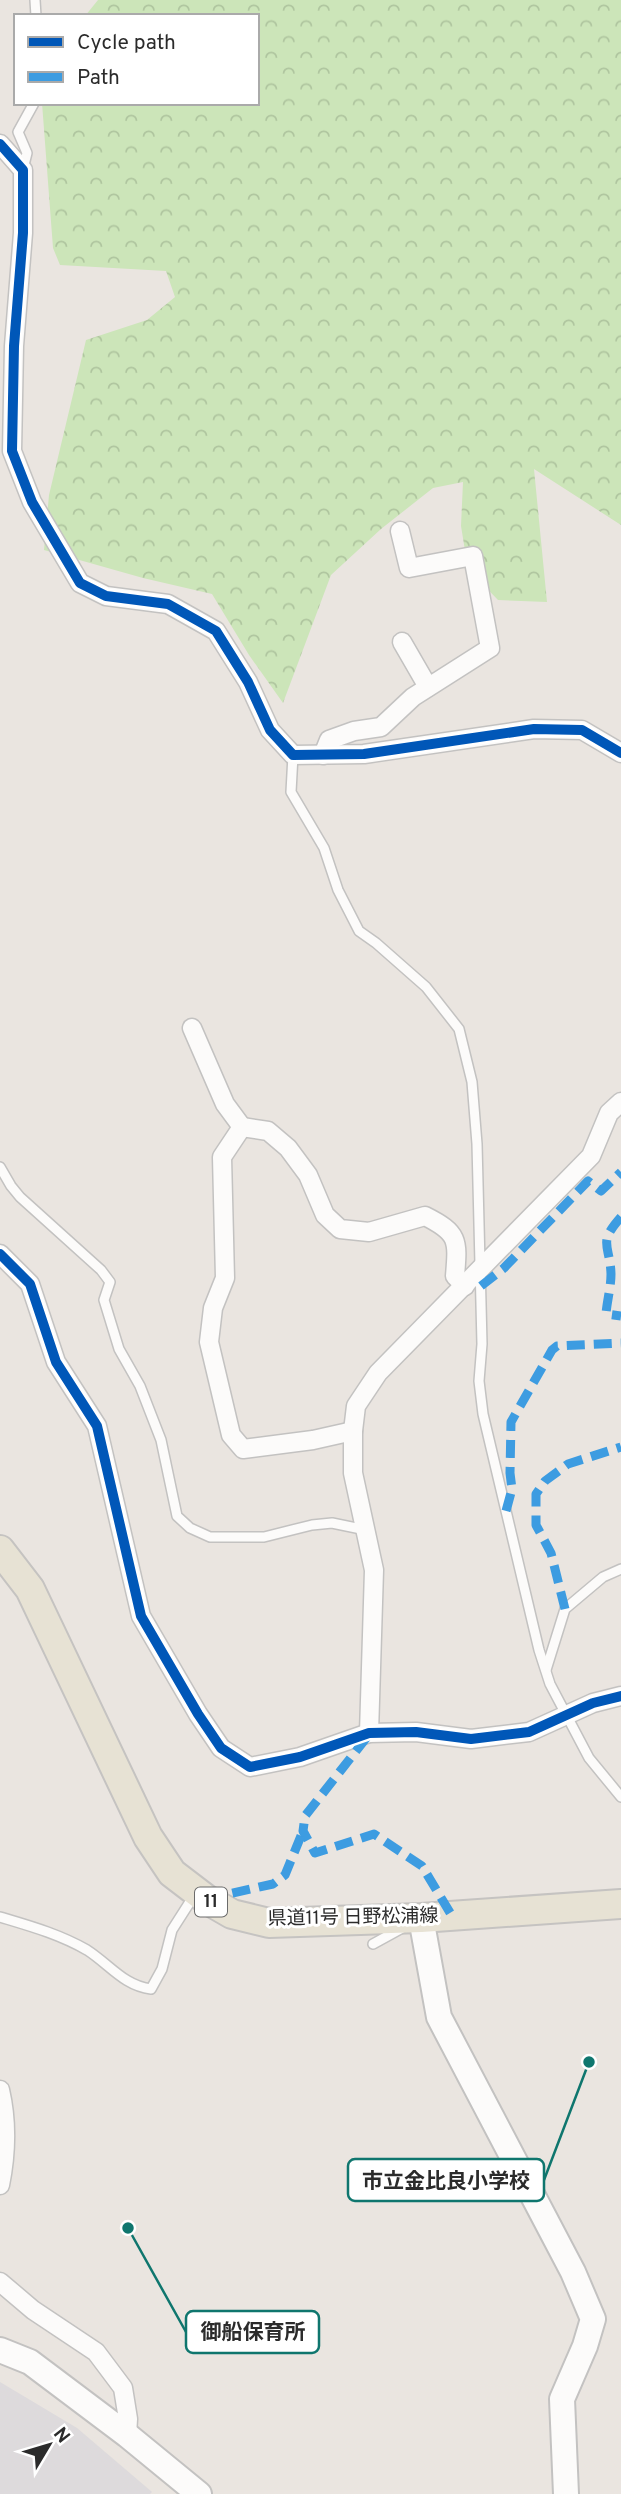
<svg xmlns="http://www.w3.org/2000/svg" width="621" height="2494" font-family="Overpass,'Noto Sans JP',sans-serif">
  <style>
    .industrial { fill: #dddadc }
    .forest { fill: url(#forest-crowns) }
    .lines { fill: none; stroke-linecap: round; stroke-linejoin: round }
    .lane-casing { stroke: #c3c2c1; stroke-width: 12 }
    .street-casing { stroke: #c3c2c1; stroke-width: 21 }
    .secondary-casing { stroke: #c3c2c1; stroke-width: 28 }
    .primary-casing { stroke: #c5c3c1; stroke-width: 32 }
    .lane { stroke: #fcfbfa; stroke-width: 9 }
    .street { stroke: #fcfbfa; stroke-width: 18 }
    .secondary { stroke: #fcfbfa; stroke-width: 24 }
    .primary { stroke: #e7e2d4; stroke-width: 28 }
    .quiet { stroke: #3d9ce1; stroke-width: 9; stroke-dasharray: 18 9; stroke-linecap: butt }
    .cycleway-casing { stroke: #fff; stroke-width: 15 }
    .cycleway { stroke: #0057b8; stroke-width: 10 }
    .labels { text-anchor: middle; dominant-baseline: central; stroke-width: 6; stroke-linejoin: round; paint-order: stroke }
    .shield { fill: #fff; stroke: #6b6b6b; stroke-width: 2 }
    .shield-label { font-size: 18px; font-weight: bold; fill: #2b2b2b }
    .street-label { font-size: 19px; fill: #2b2b2b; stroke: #fff }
    .leader { fill: none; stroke: #0f766e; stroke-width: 2.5 }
    .callout-dot { fill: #0f766e; stroke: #fff; stroke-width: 2.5 }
    .callout { fill: #fff; stroke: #0f766e; stroke-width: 2.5 }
    .callout-label { font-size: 21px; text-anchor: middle; font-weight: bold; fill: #2b2b2b }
  </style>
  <defs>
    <pattern id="forest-crowns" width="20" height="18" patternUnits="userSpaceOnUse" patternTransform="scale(1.75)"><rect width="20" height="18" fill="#cce5b9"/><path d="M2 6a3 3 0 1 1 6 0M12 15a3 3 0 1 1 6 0" fill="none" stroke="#afc59f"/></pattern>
  </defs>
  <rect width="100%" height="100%" fill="#eae5e0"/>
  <polygon class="industrial" points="0,2382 77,2428 152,2492 150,2494 0,2494"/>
  <polygon class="forest" points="98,0 621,0 621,525 534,469 547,602 498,600 468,569 461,526 463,482 433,488 381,529 331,575 283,703 249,655 212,594 143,578 44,550 49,495 86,340 147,320 175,297 166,271 60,265 53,248 42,103 257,103 257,16 85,16"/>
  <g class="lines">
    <defs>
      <g id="lane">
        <polyline points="35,0 36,16"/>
        <polyline points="23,169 27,153 18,132 34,103"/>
        <polyline points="293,755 291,792 324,848 338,890 359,931 376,943 426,987 459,1029 472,1082 477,1144 482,1344 479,1381 483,1414 539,1650 550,1684 589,1758 621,1797"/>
        <polyline points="0,1167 11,1186 20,1197 101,1270 110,1282 104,1300 119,1349 140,1386 161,1440 177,1516 190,1528 210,1537 264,1537 312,1525 332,1523 366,1530"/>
        <polyline points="546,1670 565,1609 603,1577 621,1569"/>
        <path d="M0 1917C30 1926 59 1934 87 1950 109 1964 124 1986 151 1989L162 1969 172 1930 195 1894"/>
        <polyline points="373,1944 404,1927"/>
      </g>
      <g id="street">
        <polyline points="0,144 23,170 23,233 14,346 12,451 32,502 80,583 106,596 168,604 216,631 248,682 270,730 293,755 364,754 534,729 582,730 621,753"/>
        <polyline points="402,642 428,687"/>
        <polyline points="323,755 329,740 354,731 381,727 413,697 490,648 473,556 409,568 400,531"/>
        <polyline points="192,1028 225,1104 242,1127 222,1157 225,1278 213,1308 209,1342 231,1435 243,1449 313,1440 353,1431"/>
        <path d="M242 1127 268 1131 288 1148 308 1175 325 1215 340 1229 369 1232 425 1216C459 1233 458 1240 455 1276L465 1286"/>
        <polyline points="0,1254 30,1284 56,1362 97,1426 141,1616 198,1714 221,1748 250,1767 300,1757 369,1733 416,1732 471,1739 529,1732 593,1703 621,1696"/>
        <polyline points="369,1733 374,1570 353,1473 353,1431 356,1406 378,1373 591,1156 609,1113 621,1102"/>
        <path d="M0 2090C7 2120 6 2155 0 2185"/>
        <polyline points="0,2282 33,2310 96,2352 123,2388 128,2419 127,2435"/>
      </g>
      <g id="secondary">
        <polyline points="421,1918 439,2017 573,2272 593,2319 585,2346 562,2399 566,2494"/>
        <polyline points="0,2350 30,2362 127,2435 199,2494"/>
      </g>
      <polyline id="primary" points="0,1550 30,1589 148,1837 172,1873 206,1899 232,1914 269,1923 421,1918 621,1904"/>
    </defs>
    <use href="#lane" class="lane-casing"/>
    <use href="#street" class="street-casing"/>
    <use href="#secondary" class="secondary-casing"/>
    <use href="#primary" class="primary-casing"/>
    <use href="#lane" class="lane"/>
    <use href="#street" class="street"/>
    <use href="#secondary" class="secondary"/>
    <use href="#primary" class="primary"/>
    <g class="quiet">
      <path d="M621 1217C597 1244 610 1244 611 1274 611 1287 607 1301 606 1314L621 1316"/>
      <polyline points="481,1286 504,1268 588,1181 601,1191 621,1172"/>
      <polyline points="506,1511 512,1489 510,1473 511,1422 552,1350 557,1346 621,1343"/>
      <polyline points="565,1609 551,1553 536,1525 536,1494 545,1481 568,1464 621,1447"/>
      <polyline points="367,1737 305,1816 303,1831 315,1853 374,1834 422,1866 452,1916"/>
      <polyline points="206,1899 273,1884 285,1875 303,1831"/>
    </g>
    <defs>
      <g id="cycleway">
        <polyline points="0,144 23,170 23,233 14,346 12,451 32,502 80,583 106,596 168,604 216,631 248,682 270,730 293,755 364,754 534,729 582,730 621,753"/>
        <polyline points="0,1254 30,1284 56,1362 97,1426 141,1616 198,1714 221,1748 250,1767 300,1757 369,1733 416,1732 471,1739 529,1732 593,1703 621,1696"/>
      </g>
    </defs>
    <use href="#cycleway" class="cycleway-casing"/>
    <use href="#cycleway" class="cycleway"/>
  </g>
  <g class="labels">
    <rect class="shield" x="195" y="1887.5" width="32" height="29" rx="5"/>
    <g class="shield-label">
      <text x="211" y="1902">11</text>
    </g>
    <g class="street-label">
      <text transform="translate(353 1918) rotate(-1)">県道11号 日野松浦線</text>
    </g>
  </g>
  <path class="leader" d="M589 2062L544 2180M128 2228L186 2332"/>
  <g class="callout-dot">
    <circle cx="589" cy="2062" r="7"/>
    <circle cx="128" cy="2228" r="7"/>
  </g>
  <g class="callout">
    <rect x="348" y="2159" width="196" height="42" rx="7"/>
    <rect x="186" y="2311" width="133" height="42" rx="7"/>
  </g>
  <g class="callout-label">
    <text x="446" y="2188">市立金比良小学校</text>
    <text x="253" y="2339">御船保育所</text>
  </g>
  <rect x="14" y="14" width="245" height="91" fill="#ffffff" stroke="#aaaaaa" stroke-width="2"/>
  <rect x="28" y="37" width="35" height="10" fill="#0057b8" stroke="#aaaaaa" stroke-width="2"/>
  <text x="77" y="49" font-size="21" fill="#2b2b2b">Cycle path</text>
  <rect x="28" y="72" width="35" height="10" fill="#3d9ce1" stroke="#aaaaaa" stroke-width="2"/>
  <text x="77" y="84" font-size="21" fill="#2b2b2b">Path</text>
  <g transform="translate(49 2445) rotate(52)" stroke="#ffffff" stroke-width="5" paint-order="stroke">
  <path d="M0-5L12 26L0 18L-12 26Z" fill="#2b2b2b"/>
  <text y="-10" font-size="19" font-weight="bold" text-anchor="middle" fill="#2b2b2b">N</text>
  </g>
</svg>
